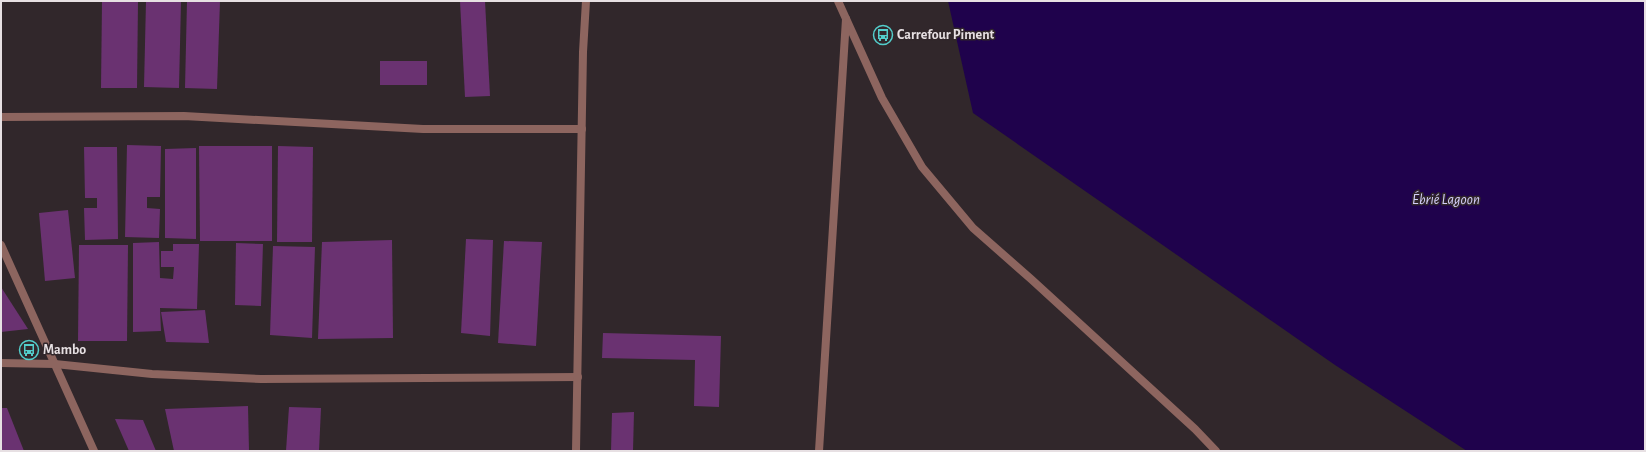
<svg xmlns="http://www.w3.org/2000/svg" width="1646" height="452" font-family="'Alegreya Sans',sans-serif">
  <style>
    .water { fill: #1f024c }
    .building { fill: #6a3271 }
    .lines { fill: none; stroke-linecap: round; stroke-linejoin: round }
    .minor { stroke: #8d655f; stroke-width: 8 }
    .labels { text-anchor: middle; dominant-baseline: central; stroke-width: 3; stroke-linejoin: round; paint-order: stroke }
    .poi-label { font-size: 14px; font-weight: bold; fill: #e7e0e3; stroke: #31272b; text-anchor: start }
    .water-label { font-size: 15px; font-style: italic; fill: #d4cefa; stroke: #31272b }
  </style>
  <rect width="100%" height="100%" fill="#31272b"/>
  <polygon class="water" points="948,1 1645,1 1645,451 1467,451 1335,365 973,113"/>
  <g class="building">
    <polygon points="102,1 138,1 137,88 101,88"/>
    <polygon points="146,1 181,1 179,88 144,87"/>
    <polygon points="187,1 220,1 217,89 185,88"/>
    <polygon points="460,1 485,1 490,96 465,97"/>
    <rect x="380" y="61" width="47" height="24"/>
    <polygon points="127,145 161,146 160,197 147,197 147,208 160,209 159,238 125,237"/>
    <polygon points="199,146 272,146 272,241 200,241"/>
    <polygon points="278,146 313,147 312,242 277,242"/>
    <polygon points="84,147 117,147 118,239 85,240 84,208 97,208 97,198 85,198"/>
    <polygon points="196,148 196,239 165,238 165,149"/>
    <polygon points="68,210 75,278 45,281 39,213"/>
    <polygon points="466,239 493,240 490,336 461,333"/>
    <polygon points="392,240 393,338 318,339 322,242"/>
    <polygon points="504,241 542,242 536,346 498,343"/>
    <polygon points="159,242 160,278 173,279 174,267 161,267 161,251 173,251 173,244 199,244 197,309 160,308 161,331 133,332 133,243"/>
    <polygon points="236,243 263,244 261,306 235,305"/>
    <polygon points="79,245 128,245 127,341 78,341"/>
    <polygon points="273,246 315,247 312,338 270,335"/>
    <polygon points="1,287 28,329 1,332"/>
    <polygon points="205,310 209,343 166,342 161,312"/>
    <polygon points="603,333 721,336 719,407 694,406 695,360 602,358"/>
    <polygon points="248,406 249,451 174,451 165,409"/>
    <polygon points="289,407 321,408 319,451 286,451"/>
    <polygon points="1,408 7,408 24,451 1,451"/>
    <polygon points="634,412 633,451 611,451 612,413"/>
    <polygon points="115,419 143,420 156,451 129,451"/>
  </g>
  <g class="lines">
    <g class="minor">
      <polyline points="838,1 882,98 922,167 973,228 1031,279 1195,429 1216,451"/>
      <polyline points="1,117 184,116 423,129 582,129"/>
      <polyline points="1,245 94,451"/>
      <polyline points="1,363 55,364 152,374 261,379 578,377"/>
      <polyline points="576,451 583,52 586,1"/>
      <polyline points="819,451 846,19"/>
    </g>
  </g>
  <defs>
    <symbol id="bus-ring" viewBox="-11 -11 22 22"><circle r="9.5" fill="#31272b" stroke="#53cdcb" stroke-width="1.5"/><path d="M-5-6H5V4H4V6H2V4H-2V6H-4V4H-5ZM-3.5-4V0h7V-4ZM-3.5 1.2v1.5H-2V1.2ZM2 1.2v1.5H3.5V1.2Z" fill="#53cdcb"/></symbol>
  </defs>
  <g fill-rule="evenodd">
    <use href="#bus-ring" x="872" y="24" width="22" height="22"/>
    <use href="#bus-ring" x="18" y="339" width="22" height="22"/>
  </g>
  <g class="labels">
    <g class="poi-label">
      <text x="897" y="35">Carrefour Piment</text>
      <text x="43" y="350">Mambo</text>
    </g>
    <g class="water-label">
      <text x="1446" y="199">Ébrié Lagoon</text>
    </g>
  </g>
  <rect width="1646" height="452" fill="none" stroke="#e7e0e3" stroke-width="4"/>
</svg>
